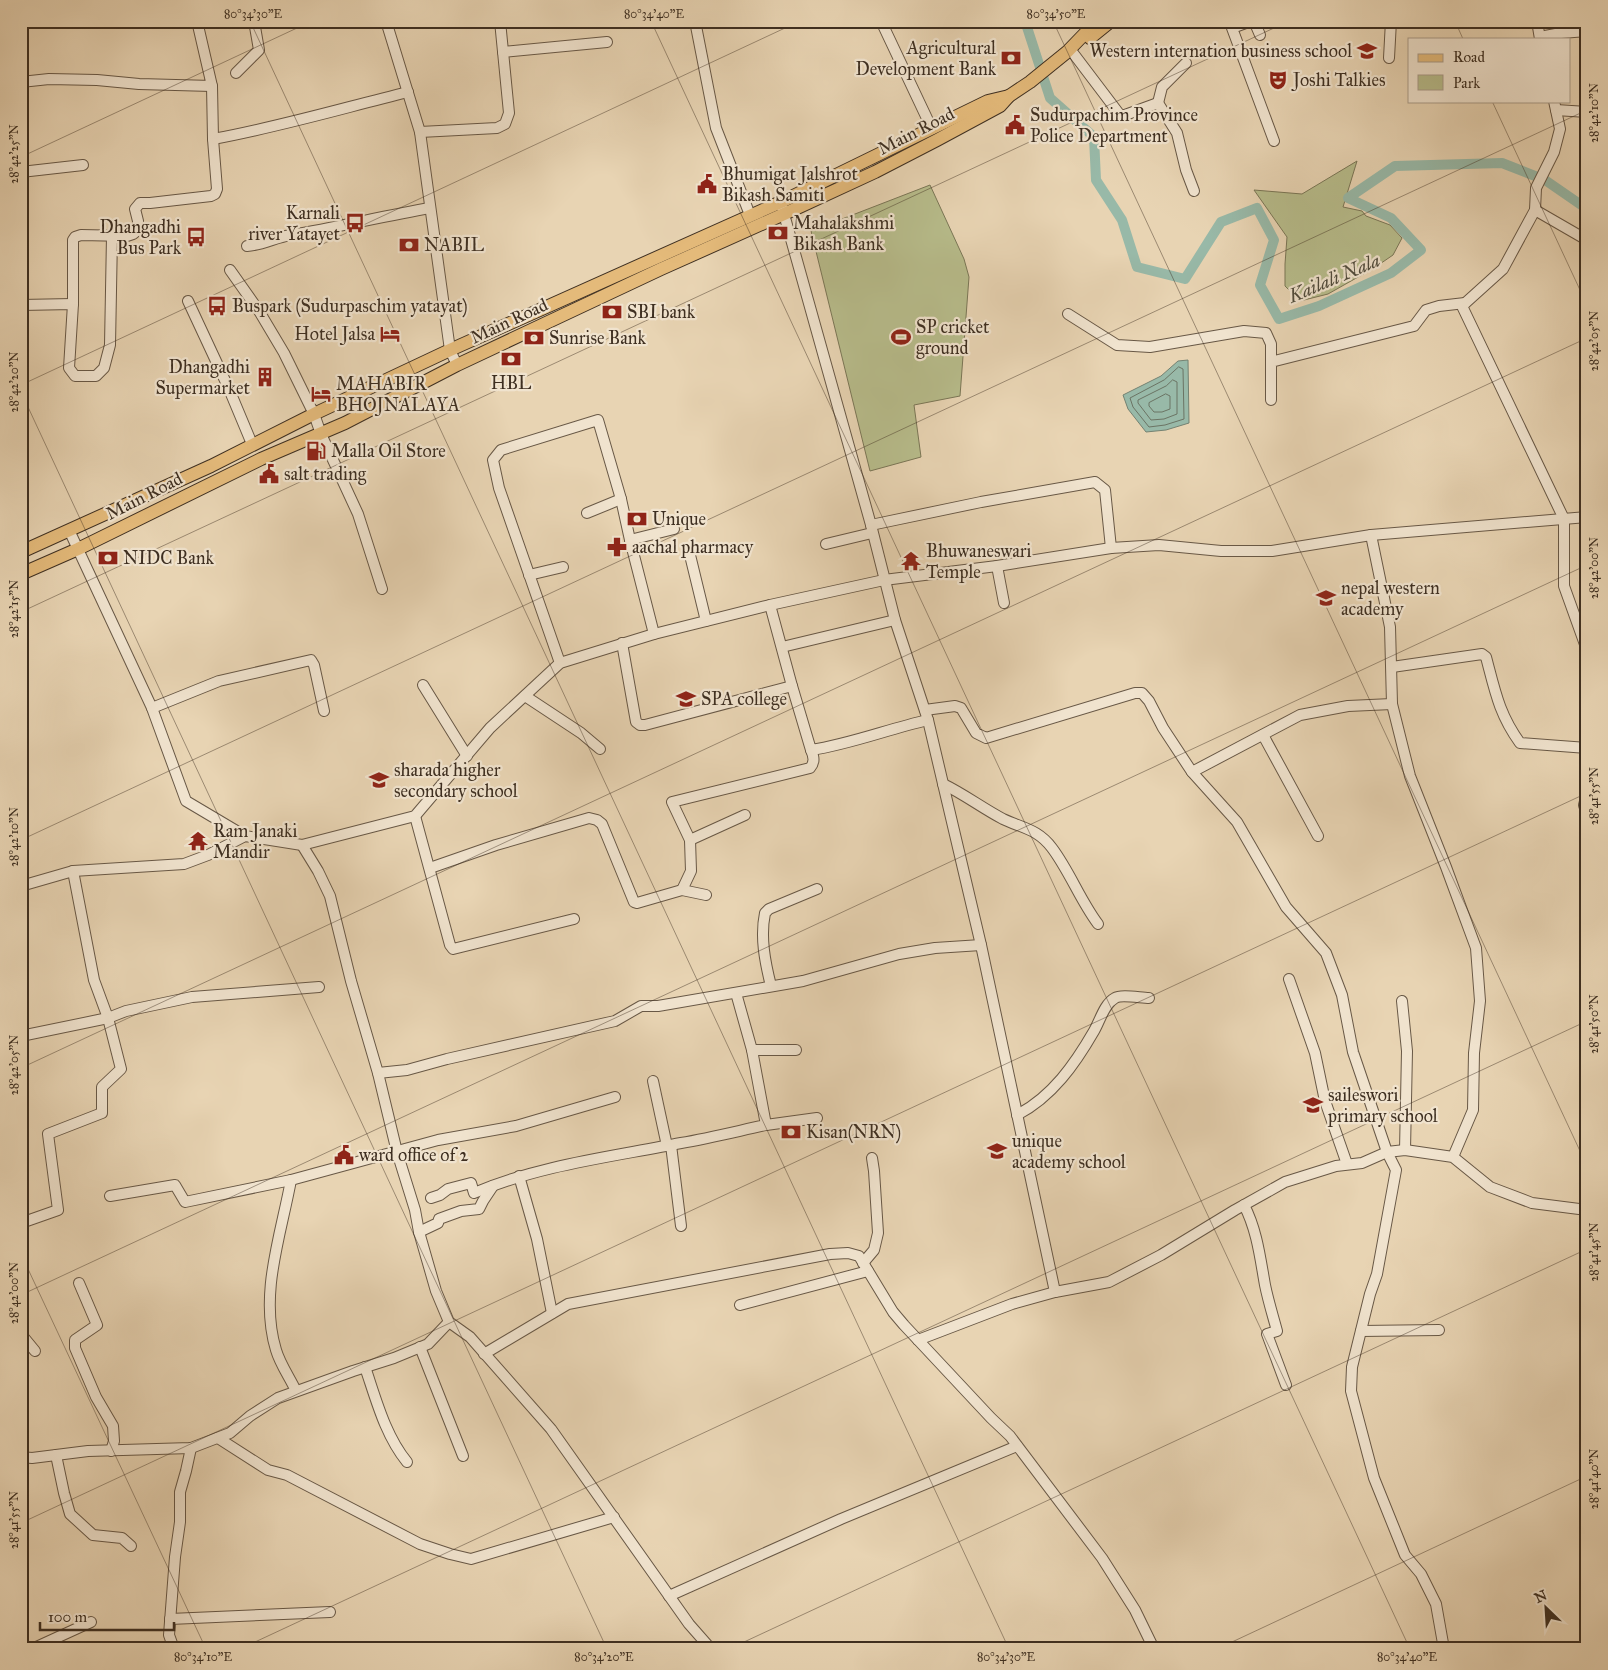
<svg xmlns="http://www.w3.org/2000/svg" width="1608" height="1670" font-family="'IM FELL Great Primer',serif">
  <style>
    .green { fill: #b7bc8b; stroke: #7a7656 }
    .water { fill: #98b9a8; stroke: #748272 }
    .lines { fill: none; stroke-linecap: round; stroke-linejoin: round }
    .shore { stroke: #6b7464; stroke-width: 1 }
    .canal { stroke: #98b9a8; stroke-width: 10 }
    .minor-casing { stroke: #685846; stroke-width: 12 }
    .major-casing { stroke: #3e2f21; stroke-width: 14 }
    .minor { stroke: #f0e3ce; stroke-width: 10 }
    .major { stroke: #e4ba7a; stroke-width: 12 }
    .ticks { fill: none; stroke: #3e2f21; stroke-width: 1; stroke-opacity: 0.45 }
    .labels { text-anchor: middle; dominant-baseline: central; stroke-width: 4.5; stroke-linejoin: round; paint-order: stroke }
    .poi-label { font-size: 18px; fill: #3e2f21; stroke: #f0e3ce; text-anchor: start }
    .street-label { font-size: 18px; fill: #3e2f21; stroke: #f0e3ce }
    .water-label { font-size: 19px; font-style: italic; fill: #504b3c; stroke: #f0e3ce }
    .neatline { fill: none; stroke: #3e2f21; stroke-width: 2 }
    .ticks-label { font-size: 12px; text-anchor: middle; fill: #3e2f21 }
  </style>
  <rect width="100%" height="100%" fill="#e8d4b3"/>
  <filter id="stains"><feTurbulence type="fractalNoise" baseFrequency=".004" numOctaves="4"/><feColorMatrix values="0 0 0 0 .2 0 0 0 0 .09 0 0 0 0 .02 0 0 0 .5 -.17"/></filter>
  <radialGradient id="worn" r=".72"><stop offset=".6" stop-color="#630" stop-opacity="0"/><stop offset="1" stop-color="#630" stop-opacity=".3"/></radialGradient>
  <g class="green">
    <polygon points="1357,161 1343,207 1362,211 1366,216 1390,225 1402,238 1393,255 1374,268 1328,294 1300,301 1285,286 1285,264 1287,237 1254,190 1302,194"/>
    <polygon points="930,185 964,259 969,277 960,396 914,405 921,457 870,471 811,231"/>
  </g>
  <polygon class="water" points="1188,360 1189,423 1166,430 1146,432 1128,409 1123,395 1161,376 1178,361"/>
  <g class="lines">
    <g class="shore">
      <polygon points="1179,367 1183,369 1184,419 1165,425 1149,427 1133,407 1130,398 1164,380"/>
      <polygon points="1173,380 1177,382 1177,414 1164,419 1151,420 1138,403 1138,400 1166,386"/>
      <polygon points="1166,394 1170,396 1170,409 1162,412 1154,412 1149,406 1149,403"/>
    </g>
    <polyline class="canal" points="1025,21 1050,98 1094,137 1096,180 1122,220 1137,267 1185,279 1221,222 1257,208 1274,240 1260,285 1279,319 1319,306 1391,273 1421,250 1391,218 1348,198 1395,166 1502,163 1545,180 1587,209"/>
    <defs>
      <g id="minor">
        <polyline points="386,21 420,132 450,350 457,365"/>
        <polyline points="695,21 716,128 750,215"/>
        <polyline points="881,21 932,129"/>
        <polyline points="1251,21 1232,28 1274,141"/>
        <polyline points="1254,21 1260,35"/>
        <polyline points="1537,21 1540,39"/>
        <polyline points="1540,37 1561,33 1587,31"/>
        <polyline points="1070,49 1120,115 1125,115 1158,103 1177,133 1186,170 1194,191"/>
        <polyline points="503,52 607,42"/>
        <polyline points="1389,58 1391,21"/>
        <polyline points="236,73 259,50 254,21"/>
        <polyline points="21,82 49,79 97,80 139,84 212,86 197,21"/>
        <polyline points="1554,101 1560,129 1554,152 1536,188 1535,210 1503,269 1462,306 1564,519 1564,586 1587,650"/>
        <polyline points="1158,103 1162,87 1186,63"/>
        <polyline points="1556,110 1587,112"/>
        <polyline points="420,132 497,128 505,124 509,113 500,21"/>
        <path d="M213 139C279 127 343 108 408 92"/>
        <polyline points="21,172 83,165"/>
        <polyline points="782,207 871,525 895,620 928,720 981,945 1055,1292"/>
        <polyline points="1535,210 1587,240"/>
        <path d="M247 246C263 245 276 237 291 235 338 227 384 216 430 208"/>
        <polyline points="230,270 259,311 284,353 314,414 321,434 358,514 382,589"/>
        <polyline points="188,301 229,389 252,444"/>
        <polyline points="73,304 73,240 75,237 81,235 127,236 133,234 138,230 138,221 135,209 140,203 150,203 211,196 215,194 217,189 213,139 212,86"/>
        <polyline points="21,305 73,304 69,368 75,376 96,376 104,368 110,345 112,236"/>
        <polyline points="1068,314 1117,345 1150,347 1244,331 1266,333 1271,344 1271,362"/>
        <polyline points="1271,400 1271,362 1414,326 1426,310 1439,306 1465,303"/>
        <polyline points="587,513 621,499"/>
        <polyline points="871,525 981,502 1095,482 1105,490 1111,548"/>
        <polyline points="69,530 152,708 186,801 245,836"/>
        <polyline points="1371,535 1390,627 1392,704 1410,776 1446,867 1476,948 1480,1001 1474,1053 1473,1110 1453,1157"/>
        <polyline points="630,540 674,529"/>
        <polyline points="826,544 872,533"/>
        <polyline points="689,551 706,621"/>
        <polyline points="997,566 1004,603"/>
        <polyline points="529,575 563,567"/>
        <path d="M770 605 792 686 811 750C851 744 888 729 928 720"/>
        <polyline points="622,643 636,722 640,725 645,725 792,686"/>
        <polyline points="782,647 895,620"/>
        <polyline points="560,663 499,488 493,460 501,450 598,420 621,499 630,540 654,634"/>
        <path d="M1392 667 1482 654 1486 657C1495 691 1499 714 1520 743L1587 748"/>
        <polyline points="423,685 467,756"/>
        <polyline points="525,696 581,733 600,749"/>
        <polyline points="152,708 219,681 311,660 314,665 324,711"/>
        <polyline points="925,710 955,706 961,708 976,733 986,738 1135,693 1142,693 1149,701 1163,728 1192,772 1237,822 1286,907 1326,953 1342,995 1353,1052 1387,1152 1396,1170 1377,1274 1370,1294 1352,1367 1351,1391 1374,1478 1405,1555 1421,1574 1436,1604 1444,1649"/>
        <polyline points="1263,735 1318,836"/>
        <polyline points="1192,772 1300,715 1348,706 1392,704"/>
        <path d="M943 784C964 794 982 808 1003 819 1022 828 1038 829 1052 848 1070 872 1080 900 1098 924"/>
        <polyline points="1587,794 1584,805 1587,814"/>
        <polyline points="415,816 450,945 453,949 574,919"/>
        <polyline points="690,840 745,815"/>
        <polyline points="302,845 318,871 330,896 351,981 378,1073 397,1152 415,1210 419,1232 436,1291 449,1322 470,1337 551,1429 689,1624 711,1649"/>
        <polyline points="430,868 496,845 589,818 597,820 602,824 634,902 637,903 682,890 706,895"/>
        <polyline points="21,886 73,871 184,864 208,855 245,836 302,845 415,816 490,728 560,663 654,634 770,605 884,580 997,566 1111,548 1159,545 1221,551 1272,551 1371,535 1587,517"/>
        <path d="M682 890 691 871 690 840 672 802 810 768C815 762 814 757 811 750"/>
        <polyline points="1289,979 1315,1053 1325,1101 1347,1164"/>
        <path d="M771 986C765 962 760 937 765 913L769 909 817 889"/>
        <polyline points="1402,1001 1407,1051 1405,1150"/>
        <polyline points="21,1036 108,1018 126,1011 192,997 319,987"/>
        <polyline points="752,1050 796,1050"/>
        <polyline points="378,1073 407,1070 447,1059 615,1021 641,1006 658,1006 803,981 899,954 935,948 981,945"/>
        <polyline points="653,1081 667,1146"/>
        <path d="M1017 1115C1052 1097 1075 1064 1094 1031 1100 1021 1104 1004 1115 998 1121 994 1141 998 1149 998"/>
        <polyline points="766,1125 817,1118"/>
        <polyline points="671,1145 681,1226"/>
        <polyline points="519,1176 537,1239 552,1313"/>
        <path d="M291 1180C281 1235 259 1294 276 1350 280 1364 290 1378 296 1391"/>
        <polyline points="110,1196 175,1185 185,1202 291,1180 438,1140 516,1126 615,1097"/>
        <path d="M431 1198 440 1195 448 1189 471 1183 474 1193C540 1165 611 1157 681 1143 710 1138 738 1131 766 1125L752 1050 736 993"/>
        <path d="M1244 1205C1257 1230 1260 1257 1265 1285 1268 1300 1273 1316 1277 1331L1267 1334 1286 1385"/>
        <polyline points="21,1223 58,1210 48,1134 102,1113 102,1087 121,1069 108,1018 94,980 73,871"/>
        <polyline points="419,1232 438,1223 439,1219 461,1211 479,1209 483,1201 493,1186"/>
        <polyline points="863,1263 874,1250 878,1233 874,1171 872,1158"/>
        <polyline points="79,1283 97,1325 75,1340 75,1348 96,1397 113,1426 114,1441 111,1451"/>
        <polyline points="740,1305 868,1271"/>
        <polyline points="1361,1331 1439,1330"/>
        <polyline points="21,1334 35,1351"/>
        <polyline points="918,1340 1012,1304 1055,1292 1109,1282 1161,1255 1235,1210 1285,1182 1336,1166 1362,1163 1387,1152 1405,1150 1453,1157 1490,1187 1532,1203 1587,1210"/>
        <polyline points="420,1347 463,1456"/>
        <polyline points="484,1354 568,1304 830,1254 848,1253 859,1256 893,1312 904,1325 991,1418 1010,1436 1102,1558 1135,1610 1154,1649"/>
        <path d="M365 1367C376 1399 385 1435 407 1462"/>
        <polyline points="218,1438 268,1470 287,1475 420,1544 450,1554 471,1559 614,1517"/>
        <polyline points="56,1455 64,1493 70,1514 93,1535 122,1538 131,1546"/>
        <polyline points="21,1457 32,1458 88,1451 191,1448 230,1433 250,1416 278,1398 353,1371 394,1358 428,1344 449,1322"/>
        <polyline points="21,1585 22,1586"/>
        <polyline points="669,1596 841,1519 1017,1446"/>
        <polyline points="170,1619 330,1612"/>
        <polyline points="32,1649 91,1622"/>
        <polyline points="174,1649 169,1635 175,1557 180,1522 180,1492 186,1471 191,1448"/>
      </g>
      <g id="major">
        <polyline points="1090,38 1111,21"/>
        <polyline points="21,552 211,466 314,414 450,350 781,202 988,101 1009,96"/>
        <polyline points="21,574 78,549 261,459 345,423 457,365 544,324 661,269 784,214 875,172 937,140 1000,106 1009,96 1030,82 1067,52 1097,21"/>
      </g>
    </defs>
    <use href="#minor" class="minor-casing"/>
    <use href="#major" class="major-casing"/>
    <use href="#minor" class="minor"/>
    <use href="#major" class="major"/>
  </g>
  <path class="ticks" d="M250 21 1009 1649M651 21 1410 1649M1053 21 1587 1166M1455 21 1463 39M1492 101 1587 305M21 157 312 21M21 385 800 21M21 392 607 1649M21 612 1289 21M21 840 1587 110M21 1068 1587 338M21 1254 206 1649M21 1295 1587 565M21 1523 1587 793M240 1649 1587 1021M729 1649 1587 1249M1217 1649 1587 1476"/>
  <defs>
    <symbol id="school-bare" viewBox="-9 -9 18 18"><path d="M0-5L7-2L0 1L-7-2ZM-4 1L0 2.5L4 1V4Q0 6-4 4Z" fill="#8f2418" stroke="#f0e3ce" stroke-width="2.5" paint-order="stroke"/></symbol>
    <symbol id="bank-bare" viewBox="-9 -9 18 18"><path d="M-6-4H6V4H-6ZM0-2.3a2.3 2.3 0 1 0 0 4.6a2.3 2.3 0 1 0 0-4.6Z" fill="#8f2418" stroke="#f0e3ce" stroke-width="2.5" paint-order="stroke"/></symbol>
    <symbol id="theatre-bare" viewBox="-9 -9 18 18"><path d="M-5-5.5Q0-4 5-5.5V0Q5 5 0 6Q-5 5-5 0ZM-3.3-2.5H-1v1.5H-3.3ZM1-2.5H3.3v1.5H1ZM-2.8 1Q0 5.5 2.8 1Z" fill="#8f2418" stroke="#f0e3ce" stroke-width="2.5" paint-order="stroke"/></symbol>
    <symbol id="civic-bare" viewBox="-9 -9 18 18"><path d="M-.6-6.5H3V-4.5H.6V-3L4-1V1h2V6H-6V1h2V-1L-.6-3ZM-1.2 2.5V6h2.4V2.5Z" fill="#8f2418" stroke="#f0e3ce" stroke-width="2.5" paint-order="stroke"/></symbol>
    <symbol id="bus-bare" viewBox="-9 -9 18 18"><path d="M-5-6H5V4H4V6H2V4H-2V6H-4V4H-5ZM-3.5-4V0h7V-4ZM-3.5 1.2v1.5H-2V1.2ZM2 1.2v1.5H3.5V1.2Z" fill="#8f2418" stroke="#f0e3ce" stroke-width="2.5" paint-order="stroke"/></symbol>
    <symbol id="hotel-bare" viewBox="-9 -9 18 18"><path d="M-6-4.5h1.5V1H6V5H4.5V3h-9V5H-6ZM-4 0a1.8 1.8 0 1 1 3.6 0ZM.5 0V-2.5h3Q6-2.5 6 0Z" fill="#8f2418" stroke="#f0e3ce" stroke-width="2.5" paint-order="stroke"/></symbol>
    <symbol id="stadium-bare" viewBox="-9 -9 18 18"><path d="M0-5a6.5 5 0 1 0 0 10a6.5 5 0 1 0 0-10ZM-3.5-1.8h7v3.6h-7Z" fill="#8f2418" stroke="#f0e3ce" stroke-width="2.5" paint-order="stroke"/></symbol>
    <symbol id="building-bare" viewBox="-9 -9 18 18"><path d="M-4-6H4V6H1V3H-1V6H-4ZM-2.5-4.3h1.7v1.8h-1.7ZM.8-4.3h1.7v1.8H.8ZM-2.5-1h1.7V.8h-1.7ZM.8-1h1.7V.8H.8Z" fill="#8f2418" stroke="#f0e3ce" stroke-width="2.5" paint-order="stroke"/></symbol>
    <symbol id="fuel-bare" viewBox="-9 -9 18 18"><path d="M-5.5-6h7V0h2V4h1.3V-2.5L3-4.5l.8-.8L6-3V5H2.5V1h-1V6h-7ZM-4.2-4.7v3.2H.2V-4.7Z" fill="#8f2418" stroke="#f0e3ce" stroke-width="2.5" paint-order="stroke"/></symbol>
    <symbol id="pharmacy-bare" viewBox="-9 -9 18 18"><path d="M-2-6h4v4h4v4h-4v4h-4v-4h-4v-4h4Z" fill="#8f2418" stroke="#f0e3ce" stroke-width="2.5" paint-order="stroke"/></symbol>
    <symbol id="temple-bare" viewBox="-9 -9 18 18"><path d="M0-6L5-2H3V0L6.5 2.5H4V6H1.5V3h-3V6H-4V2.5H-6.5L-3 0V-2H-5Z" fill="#8f2418" stroke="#f0e3ce" stroke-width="2.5" paint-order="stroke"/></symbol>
    <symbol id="university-bare" viewBox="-9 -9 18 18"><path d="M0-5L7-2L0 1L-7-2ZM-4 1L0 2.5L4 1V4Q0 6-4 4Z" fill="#8f2418" stroke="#f0e3ce" stroke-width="2.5" paint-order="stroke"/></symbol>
  </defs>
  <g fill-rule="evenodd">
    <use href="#school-bare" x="1353" y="37" width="28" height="28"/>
    <use href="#bank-bare" x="997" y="44" width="28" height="28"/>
    <use href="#theatre-bare" x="1264" y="66" width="28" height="28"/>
    <use href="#civic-bare" x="1001" y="111" width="28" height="28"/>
    <use href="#civic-bare" x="693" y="170" width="28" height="28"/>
    <use href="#bus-bare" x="341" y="209" width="28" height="28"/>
    <use href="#bank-bare" x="764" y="219" width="28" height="28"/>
    <use href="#bus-bare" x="182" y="223" width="28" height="28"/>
    <use href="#bank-bare" x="395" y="231" width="28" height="28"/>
    <use href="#bus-bare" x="203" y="292" width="28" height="28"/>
    <use href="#bank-bare" x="598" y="298" width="28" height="28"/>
    <use href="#hotel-bare" x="376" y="320" width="28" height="28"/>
    <use href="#stadium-bare" x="887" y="323" width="28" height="28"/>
    <use href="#bank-bare" x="520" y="324" width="28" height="28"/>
    <use href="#bank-bare" x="497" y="345" width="28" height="28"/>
    <use href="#building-bare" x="251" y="363" width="28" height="28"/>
    <use href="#hotel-bare" x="307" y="380" width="28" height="28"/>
    <use href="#fuel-bare" x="302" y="437" width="28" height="28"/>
    <use href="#civic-bare" x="255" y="460" width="28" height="28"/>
    <use href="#bank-bare" x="623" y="505" width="28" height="28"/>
    <use href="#pharmacy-bare" x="603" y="533" width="28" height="28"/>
    <use href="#bank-bare" x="94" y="544" width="28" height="28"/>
    <use href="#temple-bare" x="897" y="547" width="28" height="28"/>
    <use href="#university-bare" x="1312" y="584" width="28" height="28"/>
    <use href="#university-bare" x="672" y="685" width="28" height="28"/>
    <use href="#university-bare" x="365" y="766" width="28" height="28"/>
    <use href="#temple-bare" x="184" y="827" width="28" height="28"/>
    <use href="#school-bare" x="1299" y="1091" width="28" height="28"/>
    <use href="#bank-bare" x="777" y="1118" width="28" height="28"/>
    <use href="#school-bare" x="983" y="1137" width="28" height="28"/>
    <use href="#civic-bare" x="330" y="1141" width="28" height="28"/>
  </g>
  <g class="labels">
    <g class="poi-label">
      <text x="996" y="48" text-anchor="end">Agricultural<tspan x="996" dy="21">Development Bank</tspan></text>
      <text x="1352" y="51" text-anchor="end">Western internation business school</text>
      <text x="1293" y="80">Joshi Talkies</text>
      <text x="1030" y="115">Sudurpachim Province<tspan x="1030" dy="21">Police Department</tspan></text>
      <text x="722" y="174">Bhumigat Jalshrot<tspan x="722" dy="21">Bikash Samiti</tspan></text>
      <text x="340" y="213" text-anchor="end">Karnali<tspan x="340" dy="21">river Yatayet</tspan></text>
      <text x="793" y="223">Mahalakshmi<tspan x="793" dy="21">Bikash Bank</tspan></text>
      <text x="181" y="227" text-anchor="end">Dhangadhi<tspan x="181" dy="21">Bus Park</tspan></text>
      <text x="424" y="245">NABIL</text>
      <text x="232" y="306">Buspark (Sudurpaschim yatayat)</text>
      <text x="627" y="312">SBI bank</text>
      <text x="916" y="327">SP cricket<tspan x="916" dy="21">ground</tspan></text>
      <text x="375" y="334" text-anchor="end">Hotel Jalsa</text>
      <text x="549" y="338">Sunrise Bank</text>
      <text x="250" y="367" text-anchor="end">Dhangadhi<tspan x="250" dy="21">Supermarket</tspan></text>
      <text x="511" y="383" text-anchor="middle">HBL</text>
      <text x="336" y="384">MAHABIR<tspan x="336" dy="21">BHOJNALAYA</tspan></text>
      <text x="331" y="451">Malla Oil Store</text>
      <text x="284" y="474">salt trading</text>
      <text x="652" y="519">Unique</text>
      <text x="632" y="547">aachal pharmacy</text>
      <text x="926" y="551">Bhuwaneswari<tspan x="926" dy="21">Temple</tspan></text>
      <text x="123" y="558">NIDC Bank</text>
      <text x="1341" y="588">nepal western<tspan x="1341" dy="21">academy</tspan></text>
      <text x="701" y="699">SPA college</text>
      <text x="394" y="770">sharada higher<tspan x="394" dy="21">secondary school</tspan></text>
      <text x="213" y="831">Ram Janaki<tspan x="213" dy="21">Mandir</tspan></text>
      <text x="1328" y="1095">saileswori<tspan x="1328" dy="21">primary school</tspan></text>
      <text x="806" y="1132">Kisan(NRN)</text>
      <text x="1012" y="1141">unique<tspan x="1012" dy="21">academy school</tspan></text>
      <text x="359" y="1155">ward office of 2</text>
    </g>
    <g class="street-label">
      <text transform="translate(916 131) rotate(-27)">Main Road</text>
      <text transform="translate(509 321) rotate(-25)">Main Road</text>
      <text transform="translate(144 496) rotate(-27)">Main Road</text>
    </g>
    <g class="water-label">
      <text transform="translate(1334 278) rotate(-23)">Kailali Nala</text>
    </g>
  </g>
  <rect width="1608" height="1670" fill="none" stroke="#e8d4b3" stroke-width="55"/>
  <rect x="1408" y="38" width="162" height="65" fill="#f0e3ce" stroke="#a99b89"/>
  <rect x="1418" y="54" width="25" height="8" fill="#e4ba7a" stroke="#a99b89"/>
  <text x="1453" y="62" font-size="15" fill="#3e2f21">Road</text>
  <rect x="1418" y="75" width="25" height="15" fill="#b7bc8b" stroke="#a99b89"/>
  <text x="1453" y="88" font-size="15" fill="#3e2f21">Park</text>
  <g transform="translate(1546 1608) rotate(335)" stroke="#f0e3ce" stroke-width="4" paint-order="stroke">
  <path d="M0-4L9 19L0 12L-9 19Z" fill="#3e2f21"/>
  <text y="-8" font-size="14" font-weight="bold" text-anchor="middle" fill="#3e2f21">N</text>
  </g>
  <path d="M40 1622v8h134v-8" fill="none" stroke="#3e2f21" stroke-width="2.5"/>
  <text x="48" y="1622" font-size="15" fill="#3e2f21" stroke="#f0e3ce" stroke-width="4" paint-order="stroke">100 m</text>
  <rect x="28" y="28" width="1552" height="1614" class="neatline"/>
  <g class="ticks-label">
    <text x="253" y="18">80°34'30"E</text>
    <text x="654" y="18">80°34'40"E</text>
    <text x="1056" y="18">80°34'50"E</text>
    <text transform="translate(1594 113) rotate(-90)" y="4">28°42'10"N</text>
    <text transform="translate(14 154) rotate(-90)" y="4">28°42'25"N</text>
    <text transform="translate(1594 341) rotate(-90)" y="4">28°42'05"N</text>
    <text transform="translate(14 382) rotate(-90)" y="4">28°42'20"N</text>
    <text transform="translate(1594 568) rotate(-90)" y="4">28°42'00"N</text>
    <text transform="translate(14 609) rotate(-90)" y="4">28°42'15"N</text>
    <text transform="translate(1594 796) rotate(-90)" y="4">28°41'55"N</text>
    <text transform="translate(14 837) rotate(-90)" y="4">28°42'10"N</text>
    <text transform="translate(1594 1024) rotate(-90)" y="4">28°41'50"N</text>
    <text transform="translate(14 1065) rotate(-90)" y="4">28°42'05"N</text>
    <text transform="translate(1594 1252) rotate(-90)" y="4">28°41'45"N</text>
    <text transform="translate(14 1293) rotate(-90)" y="4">28°42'00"N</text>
    <text transform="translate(1594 1479) rotate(-90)" y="4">28°41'40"N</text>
    <text transform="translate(14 1520) rotate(-90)" y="4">28°41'55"N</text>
    <text x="203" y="1661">80°34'10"E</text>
    <text x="604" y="1661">80°34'20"E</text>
    <text x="1006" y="1661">80°34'30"E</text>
    <text x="1407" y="1661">80°34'40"E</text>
  </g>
  <rect width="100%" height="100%" filter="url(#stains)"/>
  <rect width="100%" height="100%" fill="url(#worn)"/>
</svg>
